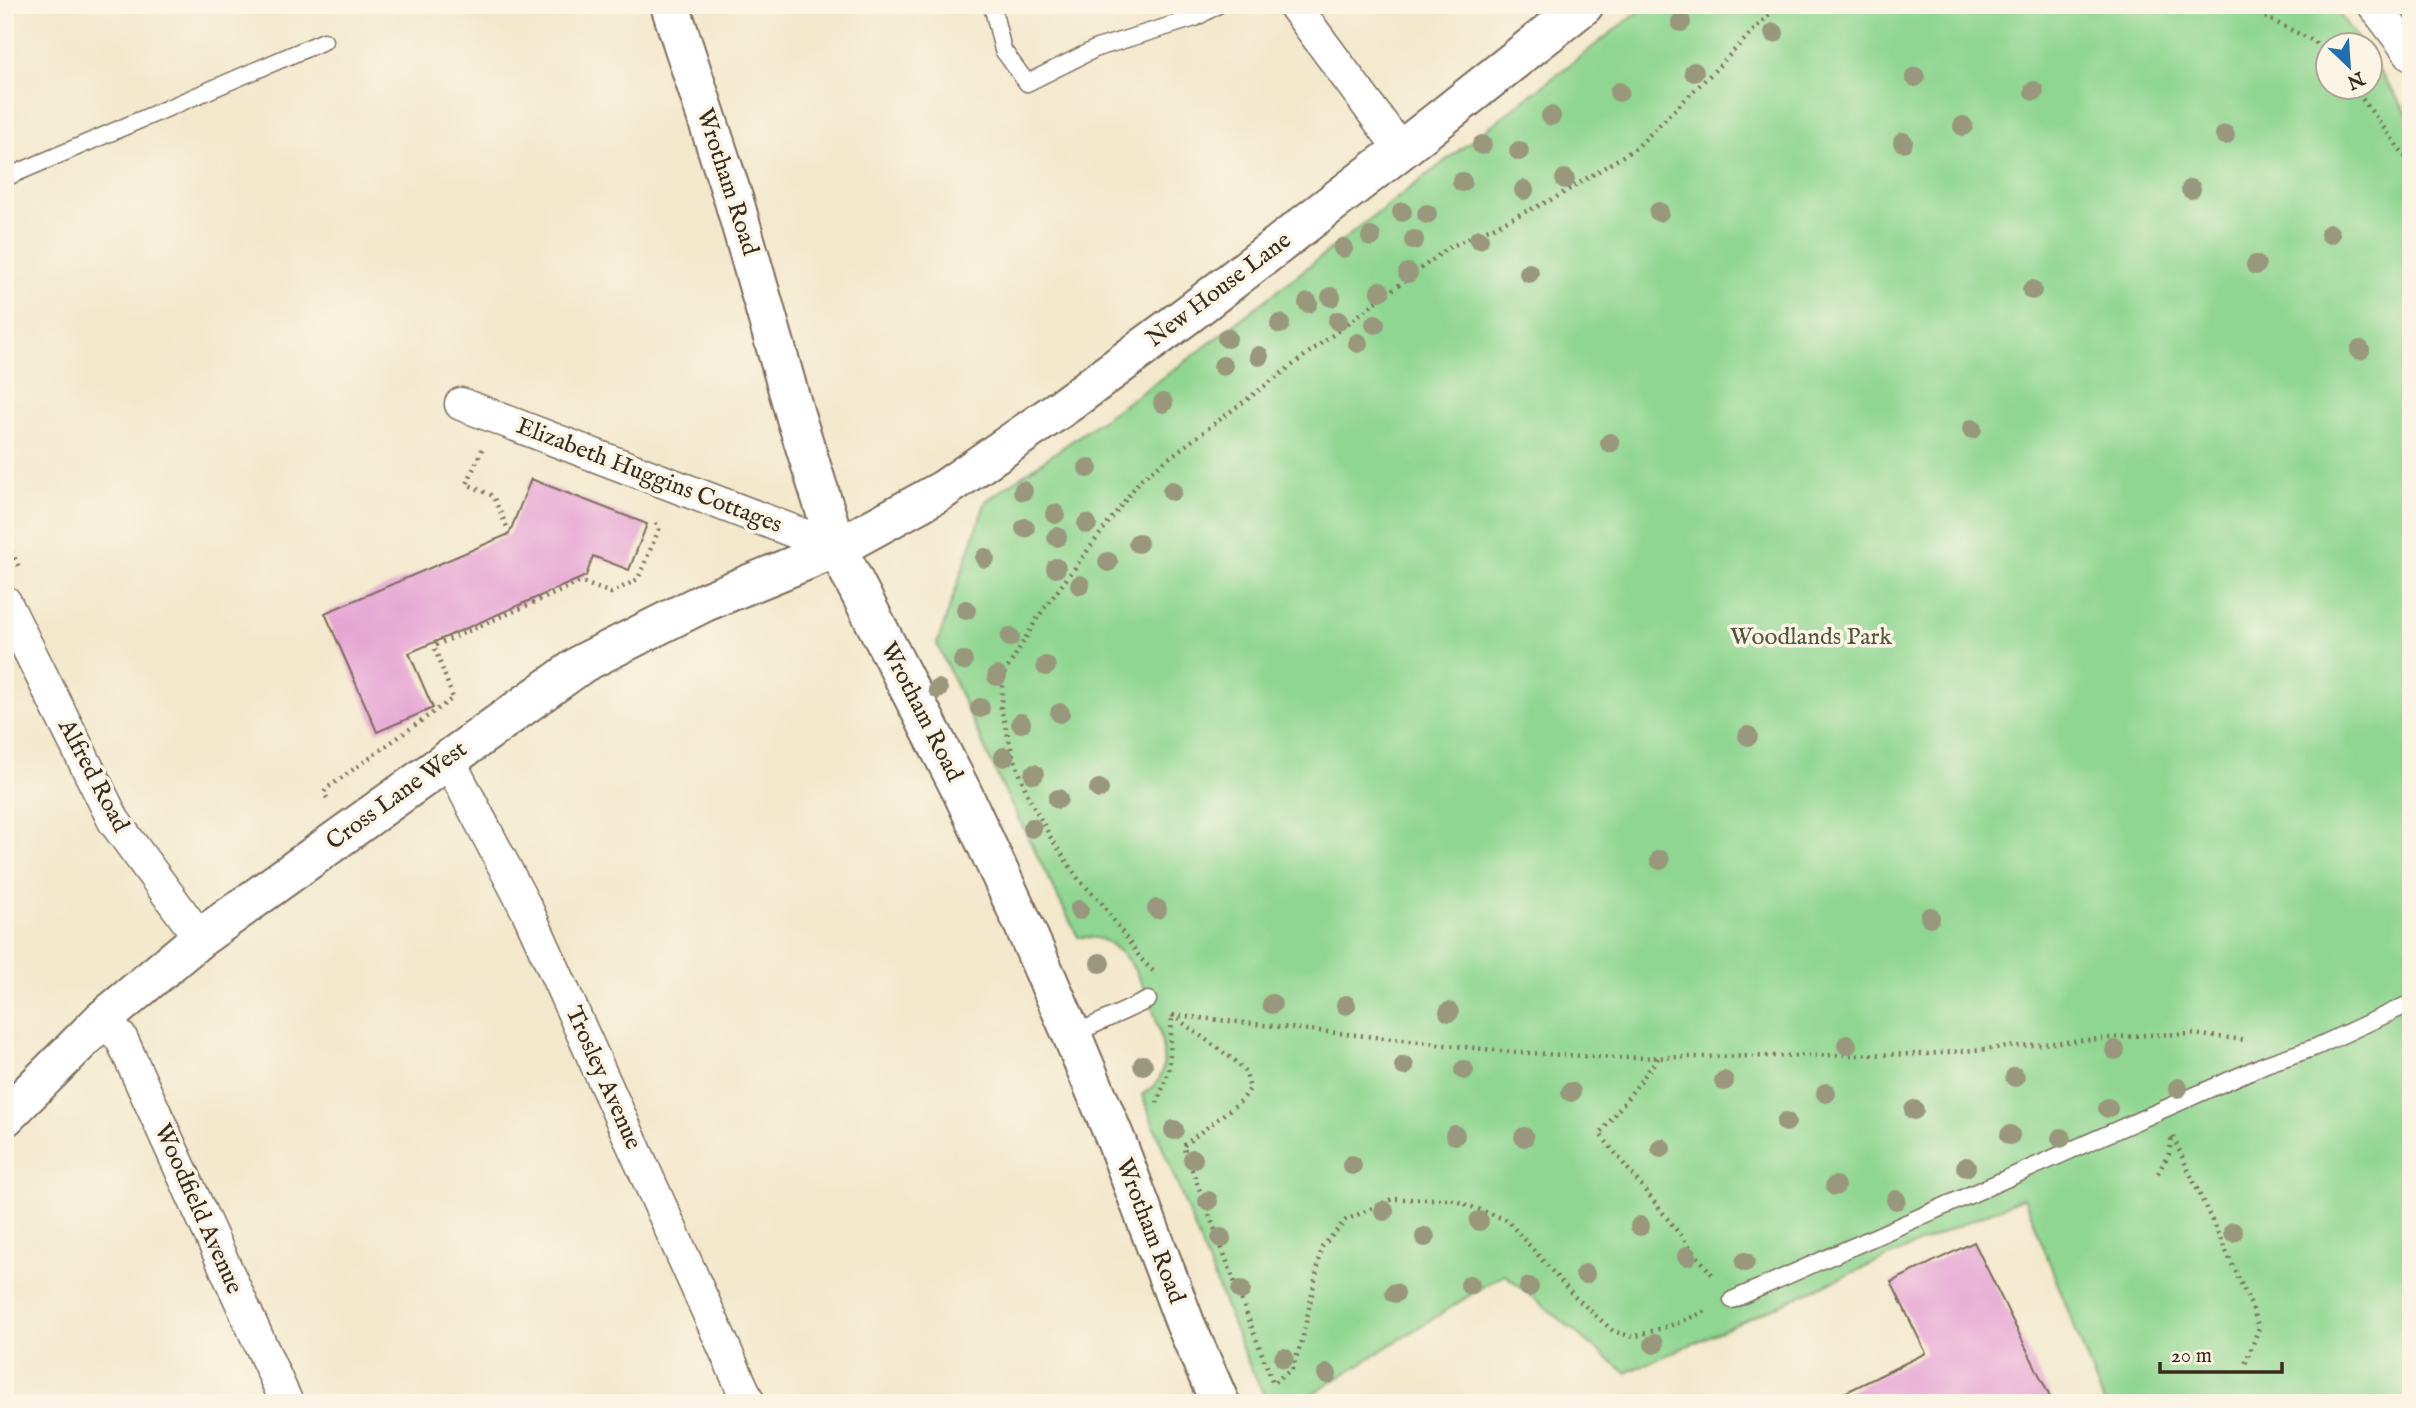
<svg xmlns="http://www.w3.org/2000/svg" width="2416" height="1408" font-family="'IM FELL English',serif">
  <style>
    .green { fill: #8ed691; stroke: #648058; stroke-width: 2 }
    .building { fill: #e6a6d4 }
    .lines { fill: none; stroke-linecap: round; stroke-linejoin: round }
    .lane-casing { stroke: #7b6c5b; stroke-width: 19 }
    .street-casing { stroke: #7b6c5b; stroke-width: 35 }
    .secondary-casing { stroke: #7b6c5b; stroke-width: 42 }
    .primary-casing { stroke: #7b6c5b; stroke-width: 42 }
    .path { stroke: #7b6c5b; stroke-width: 4.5; stroke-dasharray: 2 5; stroke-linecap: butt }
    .lane { stroke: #fff; stroke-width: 16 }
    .street { stroke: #fff; stroke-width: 32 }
    .secondary { stroke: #fff; stroke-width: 38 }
    .primary { stroke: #fff; stroke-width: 38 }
    .tree { fill: #99977c }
    .labels { text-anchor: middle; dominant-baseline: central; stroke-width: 7; stroke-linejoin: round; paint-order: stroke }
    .street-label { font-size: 24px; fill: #3b2a1e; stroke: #fcf5e5 }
    .park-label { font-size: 24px; fill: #50553b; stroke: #fcf5e5 }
  </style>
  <rect width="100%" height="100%" fill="#fcf5e5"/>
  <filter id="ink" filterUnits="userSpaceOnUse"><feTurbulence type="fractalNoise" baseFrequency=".0143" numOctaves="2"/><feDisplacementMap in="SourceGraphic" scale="14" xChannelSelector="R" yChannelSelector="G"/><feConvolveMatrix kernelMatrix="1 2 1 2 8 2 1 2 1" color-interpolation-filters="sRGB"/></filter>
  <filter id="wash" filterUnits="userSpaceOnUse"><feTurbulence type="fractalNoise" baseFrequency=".00686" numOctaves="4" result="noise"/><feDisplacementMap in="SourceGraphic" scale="28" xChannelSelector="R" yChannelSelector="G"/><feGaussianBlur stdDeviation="1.57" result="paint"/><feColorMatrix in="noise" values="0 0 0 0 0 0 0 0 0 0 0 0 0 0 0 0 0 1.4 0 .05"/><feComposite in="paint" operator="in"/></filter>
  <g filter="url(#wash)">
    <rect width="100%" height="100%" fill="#f2e8cc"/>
    <path class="green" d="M1647 5H2329L2339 14 2362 45 2328 46V88H2370L2371 59 2411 119V1403H2104L2024 1197 1626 1373 1504 1274 1298 1403H1268L1245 1356 1142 1095C1150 1089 1157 1085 1161 1075 1172 1050 1144 977 1126 958 1122 953 1115 948 1110 944 1101 937 1088 937 1078 937L1002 786 937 644 986 501 1189 359Z"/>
    <g id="blocks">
      <g class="building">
        <polygon points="531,479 647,524 629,570 593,556 586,576 409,653 433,708 377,732 325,613 509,534"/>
        <polygon points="1974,1242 2053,1403 1824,1403 1926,1353 1891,1282"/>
      </g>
    </g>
  </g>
  <g filter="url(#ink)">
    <use href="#blocks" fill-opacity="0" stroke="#7b6c5b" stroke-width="2"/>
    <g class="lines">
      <defs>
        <g id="lane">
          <polyline points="992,5 1003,50 1027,83 1097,48 1195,18 1218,5"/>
          <polyline points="5,178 324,41"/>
          <polyline points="1072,1035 1148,1000"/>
          <polyline points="1732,1300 2266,1064 2316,1047 2411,1003"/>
        </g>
        <g id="street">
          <polyline points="1294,5 1401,150"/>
          <polyline points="2374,5 2411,54"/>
          <polyline points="461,404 837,548"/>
          <polyline points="5,602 114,821 200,938"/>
          <polyline points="448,759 528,912 749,1403"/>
          <polyline points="102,1020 121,1038 287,1403"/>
        </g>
        <polyline id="secondary" points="5,1117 102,1020 200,938 583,663 705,602 837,548 943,490 1067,404 1190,313 1401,150 1584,5"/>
        <polyline id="primary" points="670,5 734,201 796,418 837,548 962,792 1021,919 1072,1035 1117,1143 1185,1323 1220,1403"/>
      </defs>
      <use href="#lane" class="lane-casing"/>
      <use href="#street" class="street-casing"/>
      <use href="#secondary" class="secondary-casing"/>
      <use href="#primary" class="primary-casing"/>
      <g class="path">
        <polyline points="2240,5 2314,41 2328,54"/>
        <polyline points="2354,88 2411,164"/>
        <polyline points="482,449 467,484 493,496 507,527"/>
        <polyline points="5,539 20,569"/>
        <polyline points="327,798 324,793 326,789 453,698 434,646 581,582 611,593 638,579 659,529 654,520"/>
        <polyline points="1153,971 1141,959 1101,902 1079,880 1051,838 1028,796 1012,752 1001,708 1003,676 1038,617 1141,479 1448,248 1555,198 1636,148 1716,69 1778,5"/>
        <polyline points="1172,1015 1238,1063 1246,1073 1250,1089 1242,1100 1183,1146 1273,1383 1292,1369 1302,1341 1322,1247 1346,1220 1392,1199 1451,1199 1507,1220 1574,1296 1613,1331 1633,1337 1681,1322 1706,1311"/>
        <polyline points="1173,1015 1511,1052 1617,1058 1928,1054 2145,1035 2193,1034 2246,1040"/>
        <polyline points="1658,1058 1600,1134 1714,1277"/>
        <polyline points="1157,1103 1169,1071 1172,1016"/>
        <polyline points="2173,1137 2252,1307 2259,1328 2244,1367"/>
        <polyline points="2158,1173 2169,1154 2172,1136"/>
      </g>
      <use href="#lane" class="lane"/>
      <use href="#street" class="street"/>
      <use href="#secondary" class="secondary"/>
      <use href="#primary" class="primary"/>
    </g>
    <g class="tree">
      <circle cx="1681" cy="22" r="10"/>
      <circle cx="1774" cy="33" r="10"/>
      <circle cx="1694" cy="72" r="10"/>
      <circle cx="1915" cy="77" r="10"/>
      <circle cx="2034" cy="91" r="10"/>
      <circle cx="1619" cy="92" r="10"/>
      <circle cx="1551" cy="116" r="10"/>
      <circle cx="1963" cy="126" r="10"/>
      <circle cx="2225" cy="135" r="10"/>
      <circle cx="1903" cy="142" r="10"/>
      <circle cx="1482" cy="145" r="10"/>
      <circle cx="1519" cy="151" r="10"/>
      <circle cx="1565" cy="179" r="10"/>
      <circle cx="1462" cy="182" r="10"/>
      <circle cx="2191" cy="189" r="10"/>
      <circle cx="1524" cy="190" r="10"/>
      <circle cx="1402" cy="212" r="10"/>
      <circle cx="1659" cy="212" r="10"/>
      <circle cx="1427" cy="214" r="10"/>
      <circle cx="2330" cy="234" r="10"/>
      <circle cx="1371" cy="237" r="10"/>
      <circle cx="1479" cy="239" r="10"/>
      <circle cx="1414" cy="240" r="10"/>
      <circle cx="1343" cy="248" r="10"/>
      <circle cx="2256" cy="265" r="10"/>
      <circle cx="1408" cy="273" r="10"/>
      <circle cx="1529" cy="273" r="10"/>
      <circle cx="2032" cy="290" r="10"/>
      <circle cx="1380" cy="291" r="10"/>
      <circle cx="1331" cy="297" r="10"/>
      <circle cx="1308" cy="303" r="10"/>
      <circle cx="1338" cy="321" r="10"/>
      <circle cx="1280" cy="324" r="10"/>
      <circle cx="1375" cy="324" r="10"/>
      <circle cx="1227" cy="338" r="10"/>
      <circle cx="1358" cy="343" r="10"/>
      <circle cx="2360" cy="350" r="10"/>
      <circle cx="1259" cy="356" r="10"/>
      <circle cx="1223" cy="366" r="10"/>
      <circle cx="1163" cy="403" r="10"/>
      <circle cx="1972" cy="429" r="10"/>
      <circle cx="1610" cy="443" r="10"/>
      <circle cx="1088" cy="468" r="10"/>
      <circle cx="1023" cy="491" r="10"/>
      <circle cx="1172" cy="491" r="10"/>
      <circle cx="1055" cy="514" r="10"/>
      <circle cx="1087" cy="524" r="10"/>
      <circle cx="1025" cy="528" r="10"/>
      <circle cx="1057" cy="537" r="10"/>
      <circle cx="1138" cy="543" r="10"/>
      <circle cx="985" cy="558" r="10"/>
      <circle cx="1108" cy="562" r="10"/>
      <circle cx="1056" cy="568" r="10"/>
      <circle cx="1080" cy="585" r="10"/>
      <circle cx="966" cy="610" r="10"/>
      <circle cx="1010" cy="637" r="10"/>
      <circle cx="963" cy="661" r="10"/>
      <circle cx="1046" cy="666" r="10"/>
      <circle cx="997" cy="676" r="10"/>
      <circle cx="938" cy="689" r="10"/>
      <circle cx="980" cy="708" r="10"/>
      <circle cx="1060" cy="713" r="10"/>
      <circle cx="1021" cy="723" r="10"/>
      <circle cx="1748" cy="736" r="10"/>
      <circle cx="1004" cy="757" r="10"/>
      <circle cx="1034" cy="774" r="10"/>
      <circle cx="1099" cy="789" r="10"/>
      <circle cx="1058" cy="799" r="10"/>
      <circle cx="1032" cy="828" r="10"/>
      <circle cx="1660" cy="860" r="10"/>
      <circle cx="1157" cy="909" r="10"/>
      <circle cx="1079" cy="910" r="10"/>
      <circle cx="1930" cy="917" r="10"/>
      <circle cx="1100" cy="963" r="10"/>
      <circle cx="1272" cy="1004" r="10"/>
      <circle cx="1346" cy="1005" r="10"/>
      <circle cx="1449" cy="1012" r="10"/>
      <circle cx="1847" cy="1045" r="10"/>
      <circle cx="2115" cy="1050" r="10"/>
      <circle cx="1143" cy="1065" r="10"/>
      <circle cx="1404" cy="1066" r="10"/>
      <circle cx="1464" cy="1070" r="10"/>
      <circle cx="2015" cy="1077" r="10"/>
      <circle cx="1724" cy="1081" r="10"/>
      <circle cx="2178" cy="1088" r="10"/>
      <circle cx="1571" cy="1092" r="10"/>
      <circle cx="1826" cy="1093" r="10"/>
      <circle cx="2108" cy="1108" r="10"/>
      <circle cx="1914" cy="1110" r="10"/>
      <circle cx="1786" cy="1122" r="10"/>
      <circle cx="1174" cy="1130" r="10"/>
      <circle cx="1455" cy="1135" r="10"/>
      <circle cx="2010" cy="1135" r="10"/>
      <circle cx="1524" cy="1137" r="10"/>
      <circle cx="2061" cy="1138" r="10"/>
      <circle cx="1661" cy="1148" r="10"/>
      <circle cx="1193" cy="1159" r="10"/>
      <circle cx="1352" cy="1165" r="10"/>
      <circle cx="1966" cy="1167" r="10"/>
      <circle cx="1835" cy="1186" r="10"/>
      <circle cx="1896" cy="1200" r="10"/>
      <circle cx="1208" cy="1201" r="10"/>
      <circle cx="1384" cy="1211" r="10"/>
      <circle cx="1479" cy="1221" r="10"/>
      <circle cx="1640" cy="1226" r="10"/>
      <circle cx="2233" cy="1232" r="10"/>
      <circle cx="1425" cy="1237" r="10"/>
      <circle cx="1221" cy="1238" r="10"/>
      <circle cx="1687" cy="1256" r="10"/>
      <circle cx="1745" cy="1262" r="10"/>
      <circle cx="1585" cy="1274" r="10"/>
      <circle cx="1470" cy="1285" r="10"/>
      <circle cx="1529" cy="1287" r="10"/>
      <circle cx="1241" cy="1290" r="10"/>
      <circle cx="1395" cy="1293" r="10"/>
      <circle cx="1654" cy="1344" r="10"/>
      <circle cx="1284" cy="1358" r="10"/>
      <circle cx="1327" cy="1374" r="10"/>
    </g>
  </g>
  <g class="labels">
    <g class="street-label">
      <text transform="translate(727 182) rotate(72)">Wrotham Road</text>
      <text transform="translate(1219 290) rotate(-37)">New House Lane</text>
      <text transform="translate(649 476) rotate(21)">Elizabeth Huggins Cottages</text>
      <text transform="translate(921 712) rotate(63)">Wrotham Road</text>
      <text transform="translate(93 776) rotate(62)">Alfred Road</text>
      <text transform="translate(397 796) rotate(-36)">Cross Lane West</text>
      <text transform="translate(603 1078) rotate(66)">Trosley Avenue</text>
      <text transform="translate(198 1209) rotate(66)">Woodfield Avenue</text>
      <text transform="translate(1150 1231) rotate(69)">Wrotham Road</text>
    </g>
    <g class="park-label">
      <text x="1811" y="637">Woodlands Park</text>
    </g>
  </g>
  <rect width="2416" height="1408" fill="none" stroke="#fcf5e5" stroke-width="28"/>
  <g transform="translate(2349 66) rotate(155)"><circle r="33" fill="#fcf5e5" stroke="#afa495" stroke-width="2"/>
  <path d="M0-5L12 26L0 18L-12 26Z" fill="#1f6fb2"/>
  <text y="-10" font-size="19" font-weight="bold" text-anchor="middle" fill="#3b2a1e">N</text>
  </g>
  <path d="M2160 1362v10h122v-10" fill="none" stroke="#3b2a1e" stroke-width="3.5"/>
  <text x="2171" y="1362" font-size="21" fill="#3b2a1e" stroke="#fcf5e5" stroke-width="5" paint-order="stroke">20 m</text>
</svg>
